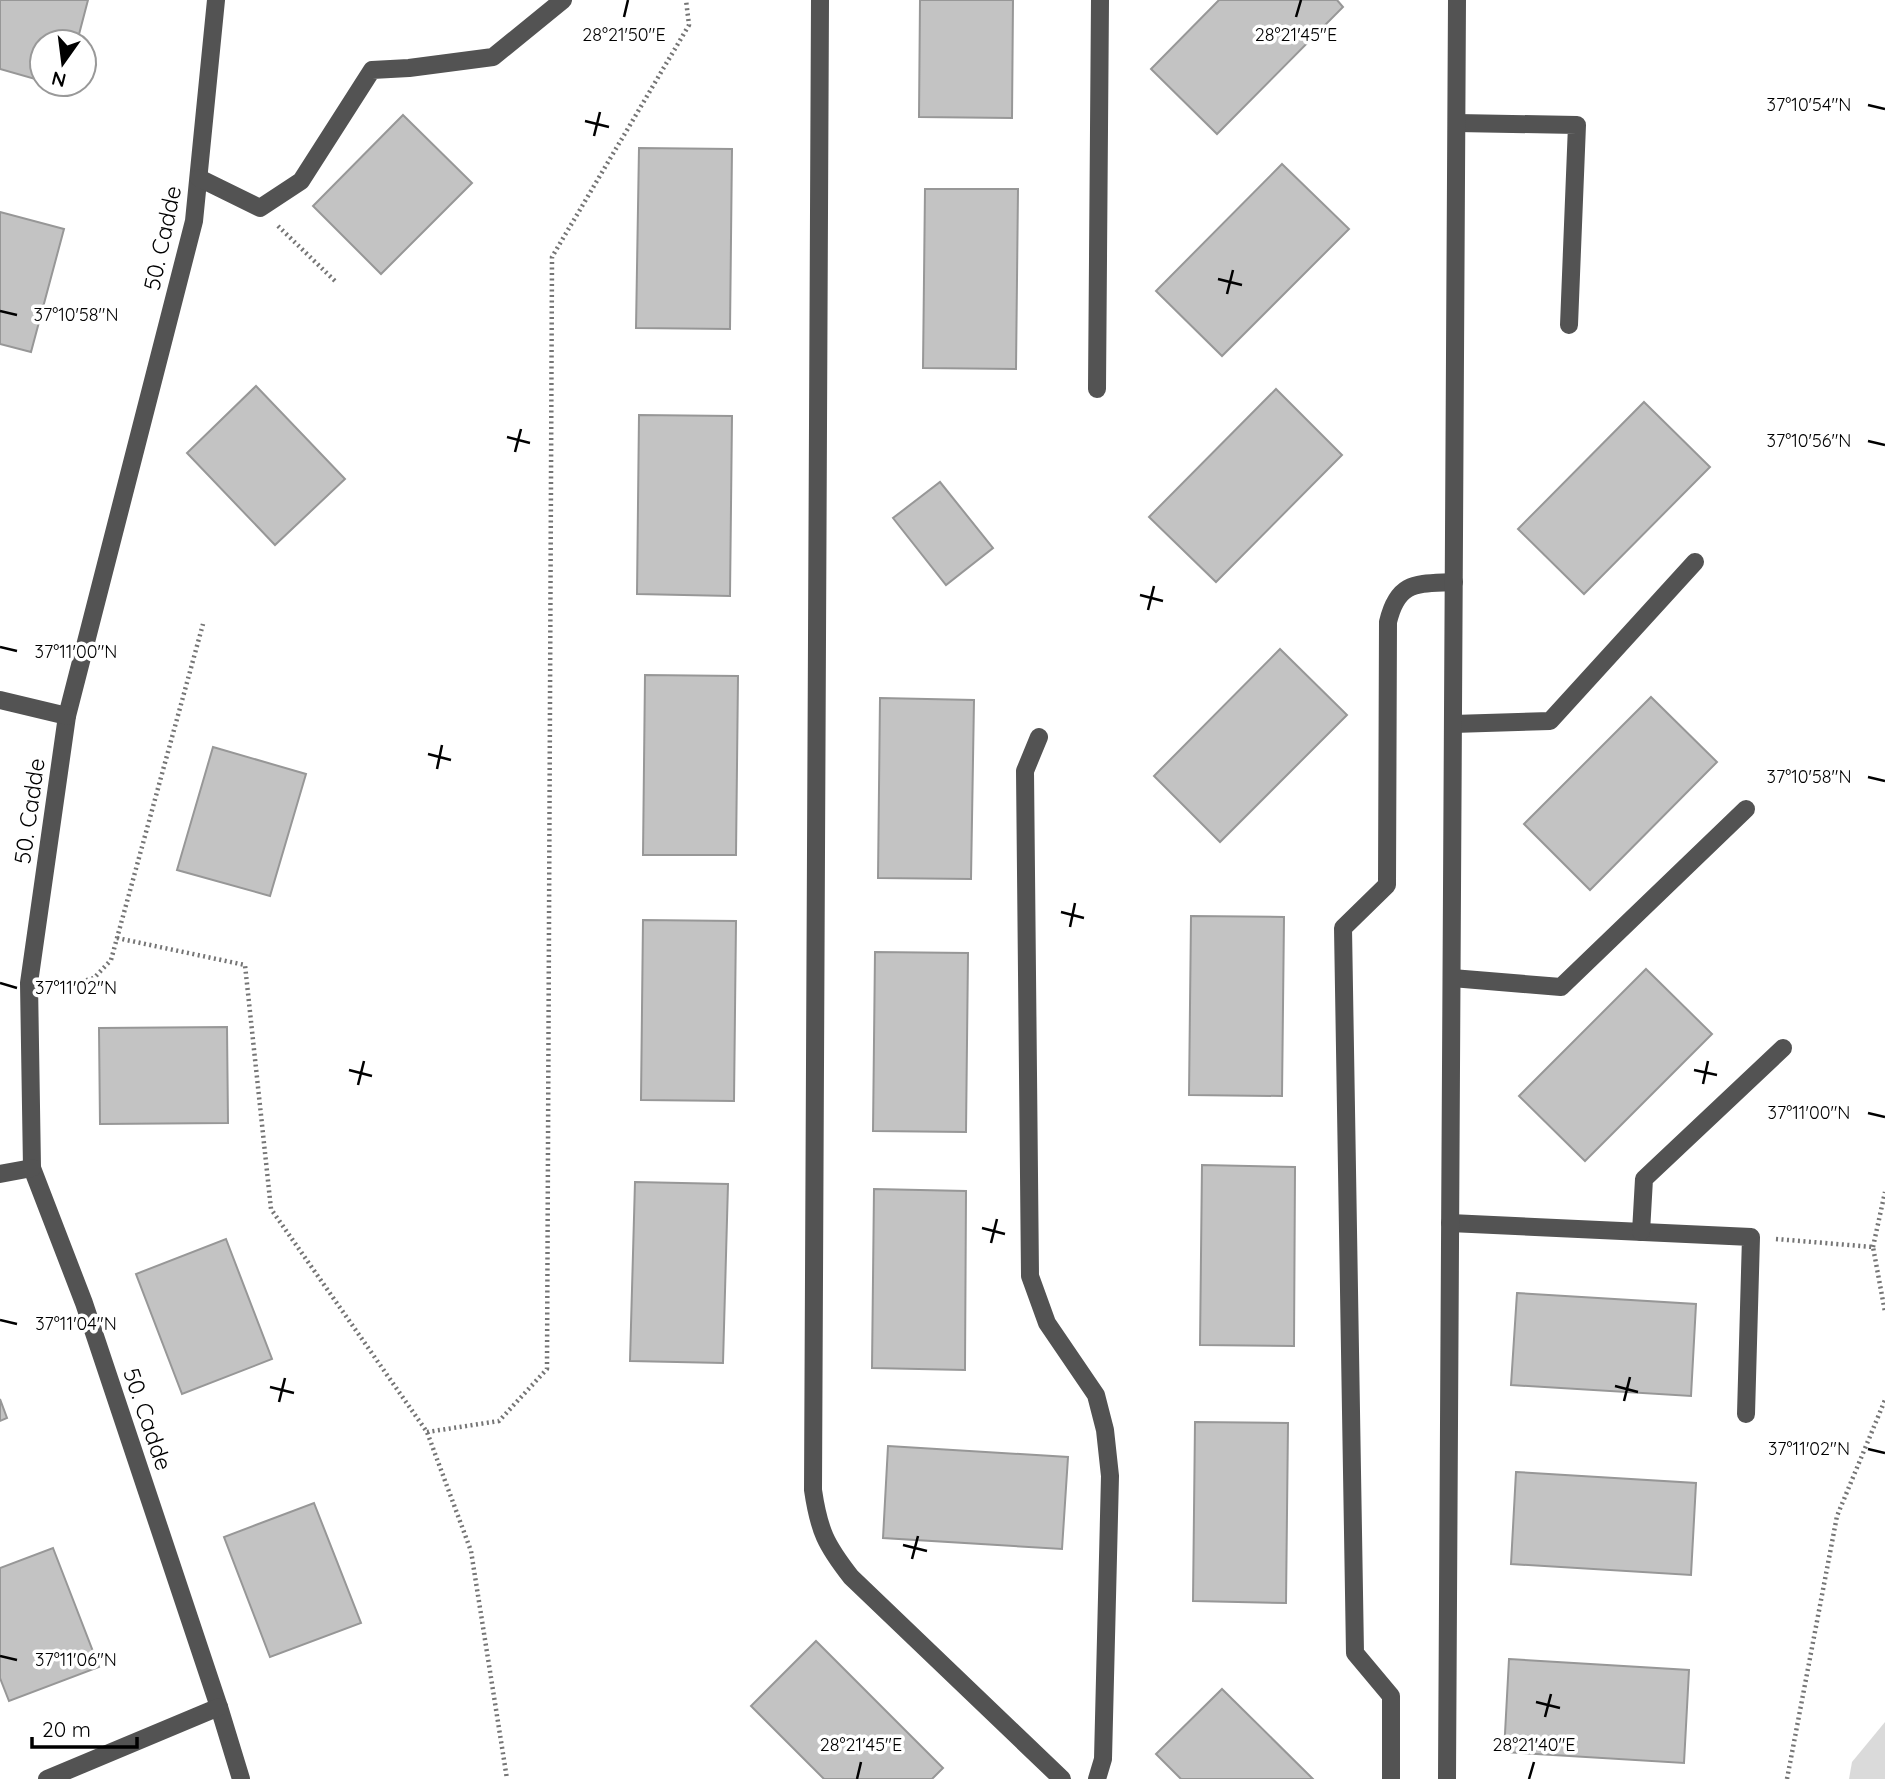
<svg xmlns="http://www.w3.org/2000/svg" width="1885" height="1779" font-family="Quicksand,sans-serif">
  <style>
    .green { fill: #dadada }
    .building { fill: #c3c3c3; stroke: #979797; stroke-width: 2 }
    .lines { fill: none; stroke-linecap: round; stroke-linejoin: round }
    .path { stroke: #757575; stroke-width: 4.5; stroke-dasharray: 2 3.5; stroke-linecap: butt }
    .minor { stroke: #535353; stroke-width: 18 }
    .ticks { fill: none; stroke: #000; stroke-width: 2.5 }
    .labels { text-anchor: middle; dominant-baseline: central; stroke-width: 7; stroke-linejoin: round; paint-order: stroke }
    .street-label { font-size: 23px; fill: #000; stroke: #fff }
    .ticks-label { font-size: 18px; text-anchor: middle; fill: #000; stroke: #fff; stroke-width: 7; stroke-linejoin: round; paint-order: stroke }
  </style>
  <rect width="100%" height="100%" fill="#fff"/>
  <polygon class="green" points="1885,1722 1885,1779 1849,1779 1852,1762"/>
  <g class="building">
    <polygon points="0,0 88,0 77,42 42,42 42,81 0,69"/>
    <polygon points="920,0 1013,0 1012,118 919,117"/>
    <polygon points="1219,0 1337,0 1343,7 1217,134 1151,69"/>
    <polygon points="403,115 472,183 381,274 313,206"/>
    <polygon points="639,148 732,149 730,329 636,328"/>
    <polygon points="1282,164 1349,229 1222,356 1156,291"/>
    <polygon points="925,189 1018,189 1016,369 923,368"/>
    <polygon points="0,212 64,229 31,352 0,344"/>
    <polygon points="256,386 345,479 275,545 187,453"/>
    <polygon points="1276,389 1342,455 1216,582 1149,517"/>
    <polygon points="1644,402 1710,467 1584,594 1518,529"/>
    <polygon points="639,415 732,416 730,596 637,594"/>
    <polygon points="940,482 993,548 946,585 893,518"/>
    <polygon points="1280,649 1347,715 1220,842 1154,776"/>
    <polygon points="645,675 738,676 736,855 643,855"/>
    <polygon points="1651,697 1717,762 1590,890 1524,824"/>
    <polygon points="880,698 974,700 971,879 878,878"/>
    <polygon points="213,747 306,774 270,896 177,870"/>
    <polygon points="1191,916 1284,917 1282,1096 1189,1095"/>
    <polygon points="643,920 736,921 734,1101 641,1100"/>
    <polygon points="875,952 968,953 966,1132 873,1131"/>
    <polygon points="1646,969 1712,1034 1585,1161 1519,1096"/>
    <polygon points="227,1027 228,1123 100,1124 99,1028"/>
    <polygon points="1202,1165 1295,1167 1294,1346 1200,1345"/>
    <polygon points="635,1182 728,1184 723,1363 630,1361"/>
    <polygon points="874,1189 966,1191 965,1370 872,1368"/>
    <polygon points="226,1239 272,1359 182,1394 136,1274"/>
    <polygon points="1517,1293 1696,1304 1691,1396 1511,1385"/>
    <polygon points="0,1399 7,1418 0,1421"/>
    <polygon points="1195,1422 1288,1423 1286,1603 1193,1601"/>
    <polygon points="888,1446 1068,1457 1062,1549 883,1538"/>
    <polygon points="1516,1472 1696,1483 1691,1575 1511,1564"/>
    <polygon points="314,1503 361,1623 270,1657 224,1537"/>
    <polygon points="53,1548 99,1667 9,1701 0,1678 0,1568"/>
    <polygon points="816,1641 943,1768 932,1779 824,1779 751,1706"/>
    <polygon points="1509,1659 1689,1670 1684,1763 1504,1752"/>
    <polygon points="1222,1689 1313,1779 1181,1779 1156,1754"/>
  </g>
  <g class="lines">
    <g class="path">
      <polyline points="278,226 335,281"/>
      <polyline points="117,938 245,965 271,1209 427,1432 471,1551 507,1779"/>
      <polyline points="54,985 64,986 94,978 111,960 203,624"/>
      <polyline points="1776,1239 1873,1247 1885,1312"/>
      <polyline points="1873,1247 1885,1192"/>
      <polyline points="427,1432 499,1421 547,1369 552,257 689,25 686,0"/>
      <polyline points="1787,1779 1837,1516 1885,1400"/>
    </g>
    <g class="minor">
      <polyline points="216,0 194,221 67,716 29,983 32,1168 84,1303 219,1707 241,1779"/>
      <path d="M820 0 813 1490C819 1531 826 1545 851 1577L1062 1779"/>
      <polyline points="1457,123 1577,125 1569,325"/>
      <polyline points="199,178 260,208 301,181 372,70 409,68 493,57 563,0"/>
      <polyline points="1097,389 1100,0"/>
      <polyline points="0,700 67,716"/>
      <polyline points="1453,724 1550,721 1695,562"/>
      <polyline points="1039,737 1025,771 1030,1276 1047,1323 1096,1395 1105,1430 1110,1476 1103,1759 1097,1779"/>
      <polyline points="1452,978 1561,987 1746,809"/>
      <polyline points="0,1174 32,1168"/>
      <polyline points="1450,1223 1751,1237 1746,1414"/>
      <polyline points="1641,1232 1644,1179 1783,1048"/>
      <polyline points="47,1779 219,1707"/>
      <path d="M1391 1779V1696L1355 1653 1343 928 1387 885 1388 622C1398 580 1417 584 1454 582"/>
      <polyline points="1447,1779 1457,0"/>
    </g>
  </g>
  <path class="ticks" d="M624 17 628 0M1296 17 1301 0M1868 105 1885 109M585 121 609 127M594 136 600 112M1218 279 1242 285M1227 294 1233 270M0 311 17 315M507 437 530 443M1868 441 1885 445M515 452 521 429M1140 595 1163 601M1148 610 1154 586M0 647 17 651M428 754 451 760M437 769 442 745M1868 777 1885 781M1061 912 1084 918M1070 927 1075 903M0 983 17 988M349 1070 372 1076M1694 1070 1717 1075M1703 1084 1708 1061M358 1085 364 1061M1868 1113 1885 1117M982 1228 1005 1234M991 1243 997 1219M0 1320 17 1324M1615 1386 1638 1392M270 1387 294 1393M1624 1401 1630 1377M279 1402 285 1378M1868 1449 1885 1453M903 1545 927 1551M912 1559 918 1536M0 1656 17 1660M1536 1702 1560 1708M1545 1717 1551 1694M857 1779 861 1762M1529 1779 1534 1762"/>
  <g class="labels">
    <g class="street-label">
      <text transform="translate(162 238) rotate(-78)">50. Cadde</text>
      <text transform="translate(29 811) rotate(-82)">50. Cadde</text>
      <text transform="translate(148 1419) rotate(71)">50. Cadde</text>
    </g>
  </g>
  <g class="ticks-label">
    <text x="1296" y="41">28°21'45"E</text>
    <text x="624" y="41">28°21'50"E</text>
    <text x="1809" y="111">37°10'54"N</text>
    <text x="76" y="321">37°10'58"N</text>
    <text x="1809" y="447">37°10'56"N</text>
    <text x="76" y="658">37°11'00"N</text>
    <text x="1809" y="783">37°10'58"N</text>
    <text x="76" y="994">37°11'02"N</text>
    <text x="1809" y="1119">37°11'00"N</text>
    <text x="76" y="1330">37°11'04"N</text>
    <text x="1809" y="1455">37°11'02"N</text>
    <text x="76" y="1666">37°11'06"N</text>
    <text x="861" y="1751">28°21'45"E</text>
    <text x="1534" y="1751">28°21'40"E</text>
  </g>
  <g transform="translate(63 63) rotate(194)"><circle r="33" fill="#ffffff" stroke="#999999" stroke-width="2"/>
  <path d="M0-5L12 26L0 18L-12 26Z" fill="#000000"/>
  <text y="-10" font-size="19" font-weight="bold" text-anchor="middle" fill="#000000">N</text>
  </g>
  <path d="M32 1737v10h105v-10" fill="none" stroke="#000000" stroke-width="3.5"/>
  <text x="42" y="1737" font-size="21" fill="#000000" stroke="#ffffff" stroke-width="5" paint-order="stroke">20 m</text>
</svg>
